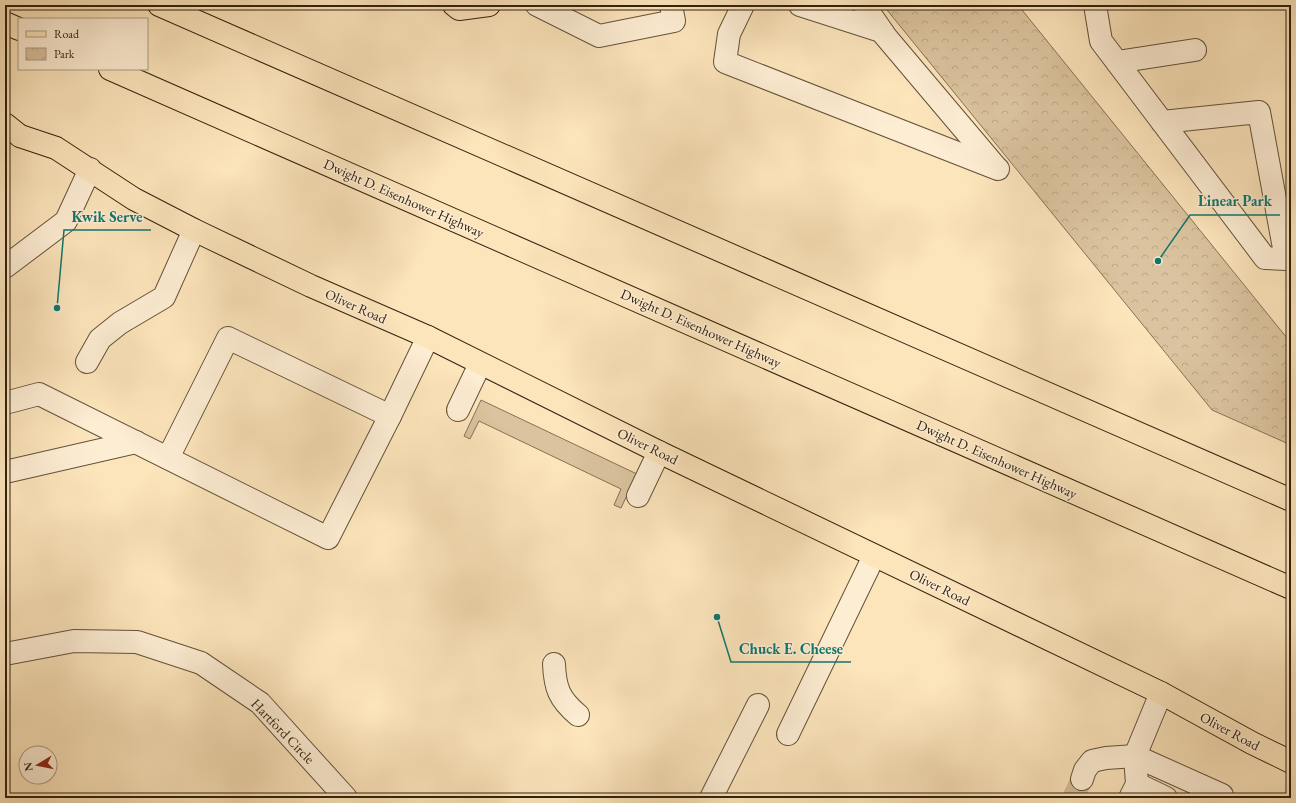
<svg xmlns="http://www.w3.org/2000/svg" width="1296" height="803" font-family="'EB Garamond',serif">
  <style>
    .grass { fill: #dac39e; stroke: #867256 }
    .park { fill: url(#park-crowns); stroke: #867256 }
    .lines { fill: none; stroke-linecap: round; stroke-linejoin: round }
    .minor-tunnel { stroke: #d4bd98; stroke-width: 22; stroke-dasharray: 22 11; stroke-linecap: butt }
    .minor-casing { stroke: #645239; stroke-width: 24 }
    .major-casing { stroke: #32220e; stroke-width: 24 }
    .highway-casing { stroke: #32220e; stroke-width: 24 }
    .minor { stroke: #fdedd3; stroke-width: 22 }
    .major { stroke: #fce4bb; stroke-width: 22 }
    .highway { stroke: #fce4bb; stroke-width: 22 }
    .labels { text-anchor: middle; dominant-baseline: central; stroke-width: 3; stroke-linejoin: round; paint-order: stroke }
    .street-label { font-size: 14px; fill: #32220e; stroke: #fdedd3 }
    .leader { fill: none; stroke: #0f766e; stroke-width: 1.5 }
    .callout-dot { fill: #0f766e; stroke: #fdedd3; stroke-width: 1.5 }
    .callout-label { font-size: 15px; text-anchor: middle; font-weight: bold; fill: #0f766e; stroke: #fdedd3; stroke-width: 3; stroke-linejoin: round; paint-order: stroke }
  </style>
  <defs>
    <pattern id="park-crowns" width="20" height="18" patternUnits="userSpaceOnUse"><rect width="20" height="18" fill="#dac39e"/><path d="M2 6a3 3 0 1 1 6 0M12 15a3 3 0 1 1 6 0" fill="none" stroke="#bca787"/></pattern>
  </defs>
  <rect width="100%" height="100%" fill="#fce4bb"/>
  <filter id="stains"><feTurbulence type="fractalNoise" baseFrequency=".005" numOctaves="4"/><feColorMatrix values="0 0 0 0 .2 0 0 0 0 .09 0 0 0 0 .02 0 0 0 .5 -.17"/></filter>
  <radialGradient id="worn" r=".72"><stop offset=".6" stop-color="#630" stop-opacity="0"/><stop offset="1" stop-color="#630" stop-opacity=".3"/></radialGradient>
  <polygon class="grass" points="481,400 637,474 621,508 614,505 621,489 479,421 470,439 464,436"/>
  <polygon class="park" points="883,5 1018,5 1291,343 1291,445 1212,410"/>
  <g class="lines">
    <polyline class="minor-tunnel" points="1073,798 1082,779"/>
    <defs>
      <g id="minor">
        <polyline points="537,5 599,36 674,21 671,5"/>
        <polyline points="743,5 729,34 725,62 998,169"/>
        <polyline points="800,5 881,31 995,166"/>
        <polyline points="864,5 884,34"/>
        <polyline points="1095,5 1101,41 1265,258 1286,259 1259,112 1162,122"/>
        <polyline points="1117,62 1195,50"/>
        <polyline points="5,267 66,221 90,169"/>
        <polyline points="87,362 100,339 120,323 164,297 194,230"/>
        <polyline points="5,403 39,394 328,538 390,416 428,337"/>
        <polyline points="458,410 480,364"/>
        <polyline points="168,458 228,338 390,416"/>
        <polyline points="5,472 136,442"/>
        <polyline points="638,496 659,452"/>
        <polyline points="5,654 74,641 137,642 201,663 260,703 346,798"/>
        <path d="M554 664C555 688 559 699 578 715"/>
        <polyline points="788,734 874,556"/>
        <polyline points="1082,779 1085,770 1092,761 1106,758 1135,756 1222,795"/>
        <polyline points="1137,784 1166,798"/>
        <polyline points="711,798 758,705"/>
        <polyline points="1130,798 1137,784 1135,756 1161,693"/>
      </g>
      <g id="major">
        <polyline points="454,5 459,9 489,5"/>
        <polyline points="20,136 56,148 134,199 194,230 311,286 428,337 659,452 1161,693 1252,743 1291,762"/>
      </g>
      <g id="highway">
        <polyline points="159,5 1291,500"/>
        <polyline points="5,23 19,29"/>
        <polyline points="110,69 1291,588"/>
        <polyline points="5,124 20,136"/>
      </g>
    </defs>
    <use href="#minor" class="minor-casing"/>
    <use href="#major" class="major-casing"/>
    <use href="#highway" class="highway-casing"/>
    <use href="#minor" class="minor"/>
    <use href="#major" class="major"/>
    <use href="#highway" class="highway"/>
  </g>
  <g class="labels">
    <g class="street-label">
      <text transform="translate(404 198) rotate(24)">Dwight D. Eisenhower Highway</text>
      <text transform="translate(356 306) rotate(24)">Oliver Road</text>
      <text transform="translate(701 328) rotate(24)">Dwight D. Eisenhower Highway</text>
      <text transform="translate(648 446) rotate(26)">Oliver Road</text>
      <text transform="translate(997 459) rotate(24)">Dwight D. Eisenhower Highway</text>
      <text transform="translate(940 587) rotate(26)">Oliver Road</text>
      <text transform="translate(283 731) rotate(46)">Hartford Circle</text>
      <text transform="translate(1230 731) rotate(28)">Oliver Road</text>
    </g>
  </g>
  <path class="leader" d="M1158 261L1190 215H1280M57 308L64 230H151M717 617L731 662H851"/>
  <g class="callout-dot">
    <circle cx="1158" cy="261" r="4"/>
    <circle cx="57" cy="308" r="4"/>
    <circle cx="717" cy="617" r="4"/>
  </g>
  <g class="callout-label">
    <text x="1235" y="206">Linear Park</text>
    <text x="107" y="222">Kwik Serve</text>
    <text x="791" y="654">Chuck E. Cheese</text>
  </g>
  <rect width="1296" height="803" fill="none" stroke="#fce4bb" stroke-width="20"/>
  <rect x="6" y="6" width="1284" height="791" fill="none" stroke="#32220e" stroke-width="2"/>
  <rect x="10" y="10" width="1276" height="783" fill="none" stroke="#32220e"/>
  <rect x="18" y="18" width="130" height="52" fill="#fdedd3" stroke="#ac9c84"/>
  <rect x="26" y="31" width="20" height="6" fill="#fce4bb" stroke="#ac9c84"/>
  <text x="54" y="38" font-size="12" fill="#32220e">Road</text>
  <rect x="26" y="48" width="20" height="12" fill="url(#park-crowns)" stroke="#ac9c84"/>
  <text x="54" y="58" font-size="12" fill="#32220e">Park</text>
  <g transform="translate(38 765) rotate(260)"><circle r="19" fill="#fdedd3" stroke="#ac9c84"/>
  <path d="M0-3L7 15L0 10L-7 15Z" fill="#8f2418"/>
  <text y="-6" font-size="11" font-weight="bold" text-anchor="middle" fill="#32220e">N</text>
  </g>
  <rect width="100%" height="100%" filter="url(#stains)"/>
  <rect width="100%" height="100%" fill="url(#worn)"/>
</svg>
